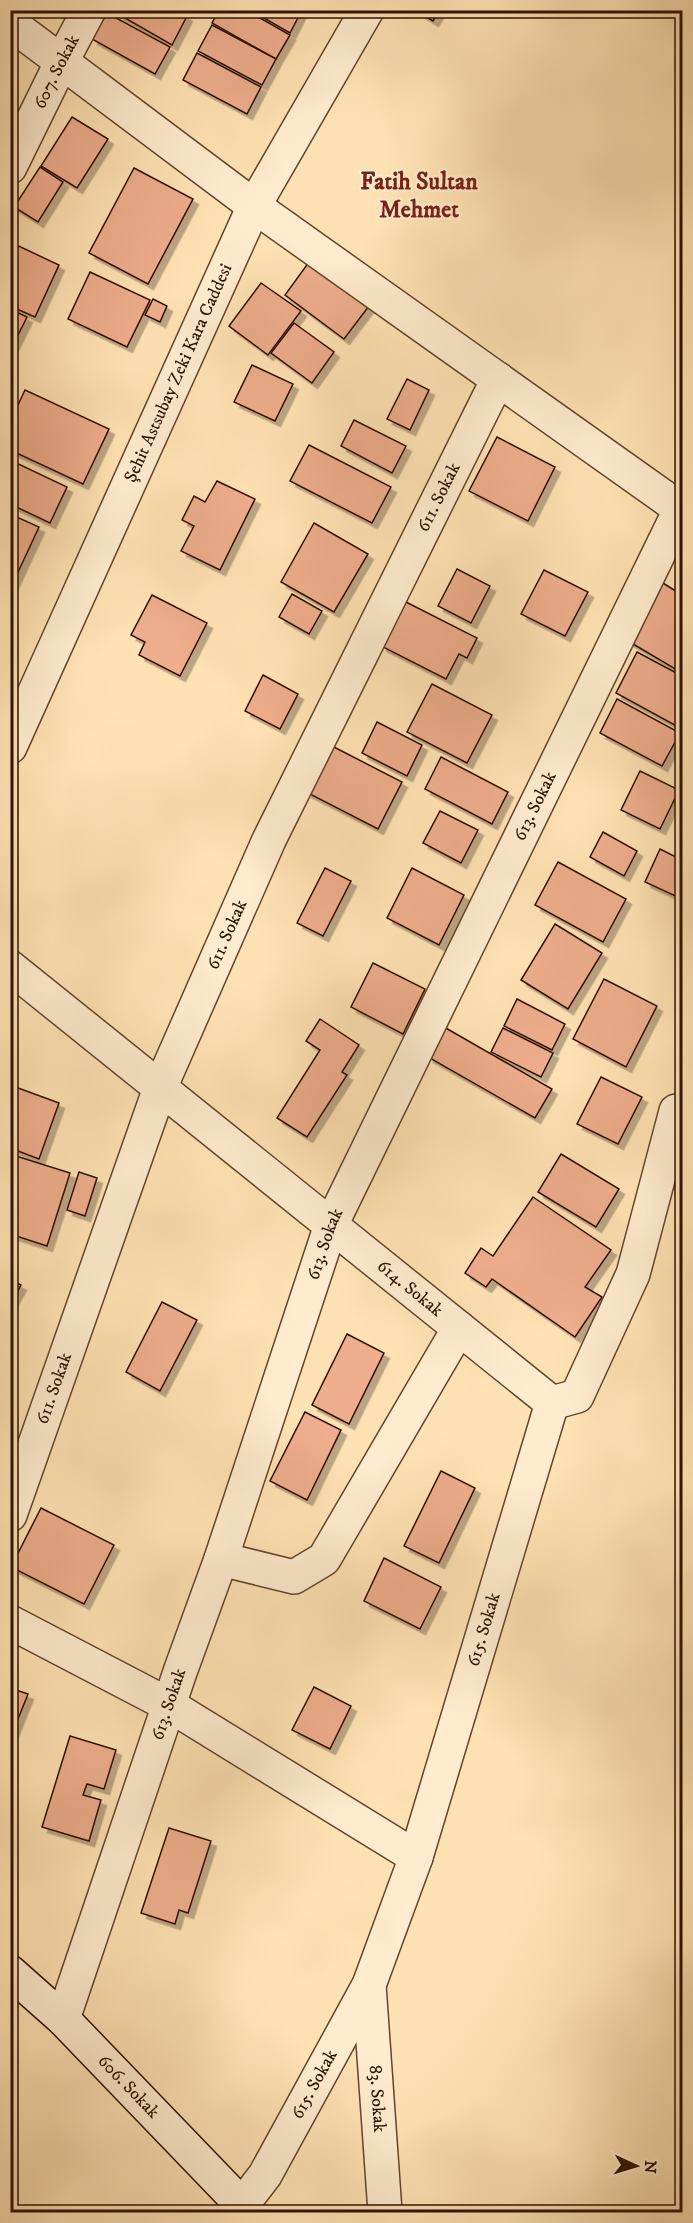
<svg xmlns="http://www.w3.org/2000/svg" width="693" height="2223" font-family="'IM FELL DW Pica',serif">
  <style>
    .building { fill: #eead8c; stroke: #2d1100; stroke-width: 1.5; filter: url(#shadow) }
    .lines { fill: none; stroke-linecap: round; stroke-linejoin: round }
    .street-casing { stroke: #62452d; stroke-width: 36 }
    .secondary-casing { stroke: #2d1100; stroke-width: 36 }
    .street { stroke: #ffecce; stroke-width: 33 }
    .secondary { stroke: #ffecce; stroke-width: 33 }
    .labels { text-anchor: middle; dominant-baseline: central; stroke-width: 4.5; stroke-linejoin: round; paint-order: stroke }
    .street-label { font-size: 18px; fill: #2d1100; stroke: #ffecce }
    .district-label { font-size: 24px; font-weight: bold; fill: #7a1f14; stroke: #ffecce }
  </style>
  <defs>
    <filter id="shadow"><feDropShadow dx="5.5" dy="5.5" stdDeviation="0" flood-color="#0004"/></filter>
  </defs>
  <rect width="100%" height="100%" fill="#ffe2b3"/>
  <filter id="stains"><feTurbulence type="fractalNoise" baseFrequency=".00333" numOctaves="4"/><feColorMatrix values="0 0 0 0 .2 0 0 0 0 .09 0 0 0 0 .02 0 0 0 .5 -.17"/></filter>
  <radialGradient id="worn" r=".72"><stop offset=".6" stop-color="#630" stop-opacity="0"/><stop offset="1" stop-color="#630" stop-opacity=".3"/></radialGradient>
  <g class="building">
    <polygon points="111,10 177,10 187,16 172,45"/>
    <polygon points="219,10 246,10 290,35 276,59 212,23"/>
    <polygon points="250,10 302,10 290,33"/>
    <polygon points="415,10 440,10 433,21"/>
    <polygon points="107,13 170,47 155,74 92,39"/>
    <polygon points="212,25 276,59 262,85 198,51"/>
    <polygon points="197,53 261,87 247,114 183,80"/>
    <polygon points="72,117 108,139 77,188 41,166"/>
    <polygon points="40,167 63,182 38,222 14,207"/>
    <polygon points="134,168 193,199 148,284 89,253"/>
    <polygon points="10,242 59,265 35,317 10,306"/>
    <polygon points="309,262 369,306 344,339 285,295"/>
    <polygon points="90,272 150,300 127,347 68,319"/>
    <polygon points="261,283 301,311 268,355 229,326"/>
    <polygon points="153,299 167,306 160,322 145,315"/>
    <polygon points="10,309 27,317 10,351"/>
    <polygon points="294,323 334,352 312,383 271,353"/>
    <polygon points="252,365 293,384 275,421 234,402"/>
    <polygon points="407,379 429,390 410,430 387,419"/>
    <polygon points="25,390 109,429 83,484 10,450 10,422"/>
    <polygon points="354,420 406,446 392,473 341,446"/>
    <polygon points="497,437 555,467 528,521 469,491"/>
    <polygon points="309,445 391,487 372,523 290,481"/>
    <polygon points="10,460 67,487 50,523 10,504"/>
    <polygon points="217,481 255,499 220,570 181,551 194,526 182,520 194,496 205,502"/>
    <polygon points="10,514 39,527 12,585 10,585"/>
    <polygon points="314,523 368,554 334,612 281,582"/>
    <polygon points="457,569 490,586 471,623 438,606"/>
    <polygon points="544,570 588,592 565,636 521,614"/>
    <polygon points="663,583 682,595 682,673 628,641"/>
    <polygon points="292,594 322,611 309,634 279,617"/>
    <polygon points="152,595 207,623 180,676 139,655 145,642 131,635"/>
    <polygon points="404,601 477,638 467,658 459,654 446,679 381,646"/>
    <polygon points="637,652 682,676 682,729 616,693"/>
    <polygon points="263,675 298,694 280,729 245,711"/>
    <polygon points="432,684 492,715 467,763 407,732"/>
    <polygon points="617,699 680,733 662,766 600,733"/>
    <polygon points="377,722 422,745 407,776 362,753"/>
    <polygon points="330,745 402,782 378,829 306,792"/>
    <polygon points="441,757 508,792 492,824 425,789"/>
    <polygon points="640,771 679,790 660,829 621,810"/>
    <polygon points="440,811 478,830 461,863 423,843"/>
    <polygon points="603,832 637,851 624,876 590,857"/>
    <polygon points="660,849 682,860 682,899 645,882"/>
    <polygon points="558,862 626,899 603,942 535,905"/>
    <polygon points="325,868 351,881 323,936 297,923"/>
    <polygon points="412,868 464,895 439,945 387,918"/>
    <polygon points="555,924 602,953 568,1009 521,980"/>
    <polygon points="373,963 425,989 403,1034 351,1007"/>
    <polygon points="604,979 657,1006 626,1067 573,1039"/>
    <polygon points="517,999 565,1024 552,1050 504,1026"/>
    <polygon points="320,1019 359,1045 342,1072 347,1075 307,1137 277,1118 320,1050 306,1041"/>
    <polygon points="444,1027 552,1089 535,1118 428,1057"/>
    <polygon points="503,1028 553,1053 541,1077 491,1052"/>
    <polygon points="601,1077 642,1097 618,1144 577,1124"/>
    <polygon points="10,1085 59,1103 39,1159 10,1148"/>
    <polygon points="561,1154 619,1189 596,1227 538,1192"/>
    <polygon points="16,1156 70,1173 47,1246 10,1234 10,1174"/>
    <polygon points="79,1172 97,1178 85,1216 67,1210"/>
    <polygon points="533,1197 611,1250 585,1287 602,1297 575,1337 492,1279 486,1287 465,1273 481,1248 493,1256"/>
    <polygon points="10,1279 21,1285 10,1305"/>
    <polygon points="162,1302 197,1320 160,1391 126,1372"/>
    <polygon points="347,1334 384,1353 349,1424 312,1405"/>
    <polygon points="305,1412 341,1430 307,1500 270,1481"/>
    <polygon points="441,1471 475,1488 439,1563 404,1546"/>
    <polygon points="41,1508 114,1545 84,1604 11,1567"/>
    <polygon points="384,1558 441,1587 420,1629 364,1601"/>
    <polygon points="314,1687 351,1706 330,1749 292,1730"/>
    <polygon points="10,1688 28,1694 10,1739"/>
    <polygon points="70,1736 116,1750 104,1789 87,1784 83,1795 101,1800 89,1841 42,1827"/>
    <polygon points="169,1828 211,1841 188,1913 179,1910 175,1924 141,1913"/>
  </g>
  <g class="lines">
    <defs>
      <g id="street">
        <polyline points="10,23 254,206 682,510"/>
        <path id="s1" d="M10 167 62 61 89 10"/>
        <path id="s2" d="M10 747 254 206 367 10"/>
        <path id="s3" d="M10 967 552 1403"/>
        <polyline points="552,1403 577,1396 633,1274 676,1111"/>
        <path id="s4" d="M10 1515 160 1088 269 840 498 379"/>
        <polyline points="221,1559 294,1577 324,1559 459,1328"/>
        <polyline points="10,1622 169,1705 416,1857"/>
        <path id="s5" d="M369 1985 385 2212"/>
        <path id="s6" d="M63 2019 180 1672 221 1559 331 1225 681 508"/>
        <path id="s7" d="M242 2205 265 2175 369 1985 416 1857 552 1403"/>
      </g>
      <g id="secondary">
        <path id="s8" d="M10 1972 63 2019 242 2205 235 2212"/>
      </g>
    </defs>
    <use href="#street" class="street-casing"/>
    <use href="#secondary" class="secondary-casing"/>
    <use href="#street" class="street"/>
    <use href="#secondary" class="secondary"/>
  </g>
  <g class="labels">
    <g class="street-label">
      <text stroke="none"><textPath href="#s1" startOffset="106">607. Sokak</textPath></text>
      <text stroke="none"><textPath href="#s2" startOffset="410">Şehit Astsubay Zeki Kara Caddesi</textPath></text>
      <text stroke="none"><textPath href="#s4" startOffset="1106">611. Sokak</textPath></text>
      <text stroke="none"><textPath href="#s6" startOffset="1304">613. Sokak</textPath></text>
      <text stroke="none"><textPath href="#s4" startOffset="620">611. Sokak</textPath></text>
      <text stroke="none"><textPath href="#s6" startOffset="818">613. Sokak</textPath></text>
      <text stroke="none"><textPath href="#s3" startOffset="513">614. Sokak</textPath></text>
      <text stroke="none"><textPath href="#s4" startOffset="134">611. Sokak</textPath></text>
      <text stroke="none"><textPath href="#s7" startOffset="628">615. Sokak</textPath></text>
      <text stroke="none"><textPath href="#s6" startOffset="332">613. Sokak</textPath></text>
      <text stroke="none"><textPath href="#s7" startOffset="141">615. Sokak</textPath></text>
      <text stroke="none"><textPath href="#s8" startOffset="165">606. Sokak</textPath></text>
      <text stroke="none"><textPath href="#s5" startOffset="114">83. Sokak</textPath></text>
    </g>
    <g class="district-label">
      <text x="419" y="182">Fatih Sultan<tspan x="419" dy="28">Mehmet</tspan></text>
    </g>
  </g>
  <rect width="693" height="2223" fill="none" stroke="#ffe2b3" stroke-width="36"/>
  <rect x="12" y="12" width="669" height="2199" fill="none" stroke="#2d1100" stroke-width="3"/>
  <rect x="18" y="18" width="657" height="2187" fill="none" stroke="#2d1100" stroke-width="1.5"/>
  <g transform="translate(636 2166) rotate(94)" stroke="#ffecce" stroke-width="4.5" paint-order="stroke">
  <path d="M0-4.5L10 22L0 15L-10 22Z" fill="#2d1100"/>
  <text y="-9" font-size="16" font-weight="bold" text-anchor="middle" fill="#2d1100">N</text>
  </g>
  <rect width="100%" height="100%" filter="url(#stains)"/>
  <rect width="100%" height="100%" fill="url(#worn)"/>
</svg>
